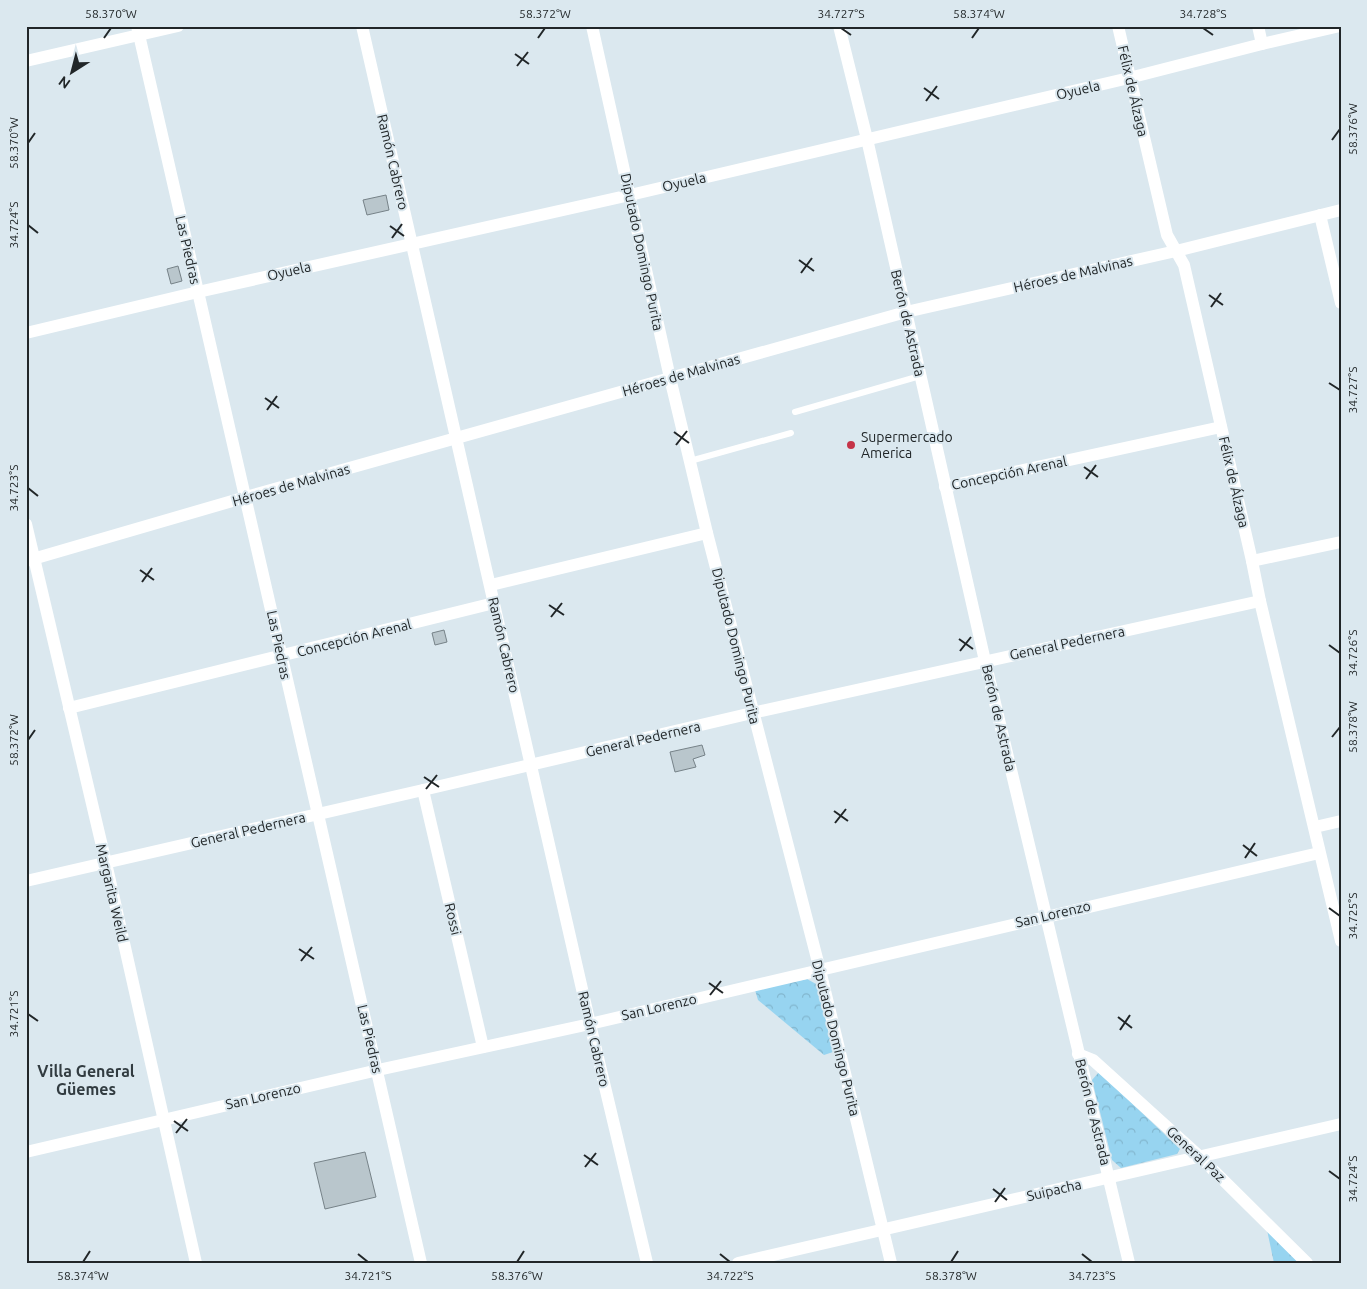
<svg xmlns="http://www.w3.org/2000/svg" width="1367" height="1289" font-family="Ubuntu,sans-serif">
  <style>
    .forest { fill: url(#forest-crowns) }
    .building { fill: #b9c6cc; stroke: #768288 }
    .lines { fill: none; stroke-linecap: round; stroke-linejoin: round }
    .lane { stroke: #fff; stroke-width: 6 }
    .street { stroke: #fff; stroke-width: 12 }
    .ticks { fill: none; stroke: #212628; stroke-width: 2 }
    .poi-dot { fill: #c53448; stroke: #dbe8ef; stroke-width: 2 }
    .labels { text-anchor: middle; dominant-baseline: central; stroke-width: 4; stroke-linejoin: round; paint-order: stroke }
    .street-label { font-size: 14px; fill: #212628; stroke: #dbe8ef }
    .poi-label { font-size: 14px; fill: #212628; stroke: #dbe8ef; text-anchor: start }
    .quarter-label { font-size: 16px; font-weight: bold; fill: #323c41; stroke: #dbe8ef }
    .neatline { fill: none; stroke: #212628; stroke-width: 2 }
    .ticks-label { font-size: 12px; text-anchor: middle; fill: #212628 }
  </style>
  <defs>
    <pattern id="forest-crowns" width="20" height="18" patternUnits="userSpaceOnUse" patternTransform="scale(1.25)"><rect width="20" height="18" fill="#97d4f0"/><path d="M2 6a3 3 0 1 1 6 0M12 15a3 3 0 1 1 6 0" fill="none" stroke="#82b6ce"/></pattern>
  </defs>
  <rect width="100%" height="100%" fill="#dbe8ef"/>
  <g class="forest">
    <polygon points="807,979 816,984 819,990 833,1052 824,1055 758,1000 755,990"/>
    <polygon points="1099,1072 1180,1149 1177,1154 1121,1168 1112,1160 1092,1080"/>
    <polygon points="1267,1230 1299,1263 1274,1263"/>
  </g>
  <g class="building">
    <polygon points="386,195 389,210 367,215 363,200"/>
    <polygon points="178,266 182,281 171,284 167,269"/>
    <polygon points="444,630 447,642 435,645 432,633"/>
    <polygon points="702,745 705,755 693,759 696,767 675,772 670,752"/>
    <polygon points="365,1152 376,1197 325,1209 314,1163"/>
  </g>
  <g class="lines">
    <g class="lane">
      <polyline points="795,412 920,376"/>
      <polyline points="690,461 791,433"/>
    </g>
    <g class="street">
      <polyline points="137,26 421,1263"/>
      <polyline points="362,26 590,1024 647,1263"/>
      <polyline points="592,26 670,378 707,533 820,970 891,1263"/>
      <polyline points="839,26 867,139 985,661 1129,1263"/>
      <polyline points="1118,26 1167,235 1184,265 1252,561 1260,601 1341,941"/>
      <polyline points="1258,26 1262,44"/>
      <polyline points="26,61 178,26"/>
      <polyline points="1320,215 1341,303"/>
      <polyline points="26,333 198,292 630,195 1129,78 1262,44 1340,26"/>
      <polyline points="945,487 1221,427"/>
      <polyline points="26,524 106,863 196,1263"/>
      <polyline points="26,561 246,497 906,312 1176,251 1341,210"/>
      <polyline points="1252,561 1341,542"/>
      <polyline points="491,585 707,533"/>
      <polyline points="69,708 494,603"/>
      <polyline points="423,790 483,1047"/>
      <polyline points="1315,827 1341,821"/>
      <polyline points="26,881 423,790 752,713 1260,601"/>
      <polyline points="1078,1054 1093,1060 1199,1156 1307,1263"/>
      <polyline points="26,1152 378,1070 590,1024 1319,853"/>
      <polyline points="738,1263 1341,1124"/>
    </g>
  </g>
  <path class="ticks" d="M841 28 851 35M1203 28 1213 35M104 38 111 28M538 38 545 28M972 38 979 28M515 54 529 64M517 66 528 52M924 88 939 99M926 101 937 86M1332 140 1340 129M28 143 35 133M28 225 38 233M390 226 404 236M392 238 402 224M799 260 814 271M801 273 812 258M1209 295 1223 305M1211 307 1221 293M1329 383 1340 390M265 398 279 408M267 410 277 396M674 432 689 443M676 445 687 431M1084 467 1098 477M1086 479 1096 465M28 488 38 496M140 570 154 580M142 582 152 568M549 605 564 615M551 617 562 603M959 639 973 649M1329 645 1340 653M960 651 971 637M1332 737 1340 727M28 740 35 730M424 777 439 787M426 789 437 775M834 811 848 821M835 823 846 809M1243 845 1257 856M1245 858 1255 843M1329 908 1340 916M299 949 314 959M301 961 312 947M709 983 723 993M710 995 721 981M28 1014 38 1021M1118 1017 1132 1028M1120 1030 1130 1015M174 1121 188 1131M176 1133 187 1119M584 1155 598 1165M585 1167 596 1153M1329 1171 1340 1179M993 1189 1007 1200M995 1202 1005 1188M358 1254 368 1262M720 1254 730 1262M1082 1254 1092 1262M83 1262 90 1251M517 1262 524 1251M951 1262 958 1251"/>
  <circle class="poi-dot" cx="851" cy="445" r="5"/>
  <g class="labels">
    <g class="street-label">
      <text transform="translate(1078 90) rotate(-13)">Oyuela</text>
      <text transform="translate(1133 91) rotate(77)">Félix de Álzaga</text>
      <text transform="translate(393 162) rotate(77)">Ramón Cabrero</text>
      <text transform="translate(684 182) rotate(-13)">Oyuela</text>
      <text transform="translate(188 250) rotate(77)">Las Piedras</text>
      <text transform="translate(642 252) rotate(78)">Diputado Domingo Purita</text>
      <text transform="translate(289 271) rotate(-13)">Oyuela</text>
      <text transform="translate(1073 274) rotate(-13)">Héroes de Malvinas</text>
      <text transform="translate(908 323) rotate(77)">Berón de Astrada</text>
      <text transform="translate(681 375) rotate(-16)">Héroes de Malvinas</text>
      <text transform="translate(1009 473) rotate(-12)">Concepción Arenal</text>
      <text transform="translate(1234 482) rotate(77)">Félix de Álzaga</text>
      <text transform="translate(291 485) rotate(-16)">Héroes de Malvinas</text>
      <text transform="translate(354 638) rotate(-14)">Concepción Arenal</text>
      <text transform="translate(1067 643) rotate(-12)">General Pedernera</text>
      <text transform="translate(279 645) rotate(78)">Las Piedras</text>
      <text transform="translate(504 645) rotate(77)">Ramón Cabrero</text>
      <text transform="translate(736 646) rotate(76)">Diputado Domingo Purita</text>
      <text transform="translate(999 718) rotate(77)">Berón de Astrada</text>
      <text transform="translate(643 739) rotate(-13)">General Pedernera</text>
      <text transform="translate(248 830) rotate(-13)">General Pedernera</text>
      <text transform="translate(112 893) rotate(77)">Margarita Weild</text>
      <text transform="translate(1053 914) rotate(-13)">San Lorenzo</text>
      <text transform="translate(453 919) rotate(77)">Rossi</text>
      <text transform="translate(659 1007) rotate(-13)">San Lorenzo</text>
      <text transform="translate(836 1038) rotate(76)">Diputado Domingo Purita</text>
      <text transform="translate(370 1039) rotate(77)">Las Piedras</text>
      <text transform="translate(594 1039) rotate(77)">Ramón Cabrero</text>
      <text transform="translate(263 1096) rotate(-13)">San Lorenzo</text>
      <text transform="translate(1093 1112) rotate(76)">Berón de Astrada</text>
      <text transform="translate(1196 1154) rotate(43)">General Paz</text>
      <text transform="translate(1054 1190) rotate(-13)">Suipacha</text>
    </g>
    <g class="poi-label">
      <text x="861" y="437">Supermercado<tspan x="861" dy="16">America</tspan></text>
    </g>
    <g class="quarter-label">
      <text x="86" y="1071">Villa General<tspan x="86" dy="18">Güemes</tspan></text>
    </g>
  </g>
  <rect width="1367" height="1289" fill="none" stroke="#dbe8ef" stroke-width="55"/>
  <g transform="translate(72 72) rotate(216)" stroke="#dbe8ef" stroke-width="4" paint-order="stroke">
  <path d="M0-4L9 19L0 12L-9 19Z" fill="#212628"/>
  <text y="-8" font-size="14" font-weight="bold" text-anchor="middle" fill="#212628">N</text>
  </g>
  <rect x="28" y="28" width="1312" height="1234" class="neatline"/>
  <g class="ticks-label">
    <text x="111" y="18">58.370°W</text>
    <text x="545" y="18">58.372°W</text>
    <text x="841" y="18">34.727°S</text>
    <text x="979" y="18">58.374°W</text>
    <text x="1203" y="18">34.728°S</text>
    <text transform="translate(1353 129) rotate(-90)" y="4">58.376°W</text>
    <text transform="translate(14 143) rotate(-90)" y="4">58.370°W</text>
    <text transform="translate(14 225) rotate(-90)" y="4">34.724°S</text>
    <text transform="translate(1353 390) rotate(-90)" y="4">34.727°S</text>
    <text transform="translate(14 488) rotate(-90)" y="4">34.723°S</text>
    <text transform="translate(1353 653) rotate(-90)" y="4">34.726°S</text>
    <text transform="translate(1353 727) rotate(-90)" y="4">58.378°W</text>
    <text transform="translate(14 740) rotate(-90)" y="4">58.372°W</text>
    <text transform="translate(1353 916) rotate(-90)" y="4">34.725°S</text>
    <text transform="translate(14 1014) rotate(-90)" y="4">34.721°S</text>
    <text transform="translate(1353 1179) rotate(-90)" y="4">34.724°S</text>
    <text x="83" y="1280">58.374°W</text>
    <text x="368" y="1280">34.721°S</text>
    <text x="517" y="1280">58.376°W</text>
    <text x="730" y="1280">34.722°S</text>
    <text x="951" y="1280">58.378°W</text>
    <text x="1092" y="1280">34.723°S</text>
  </g>
</svg>
